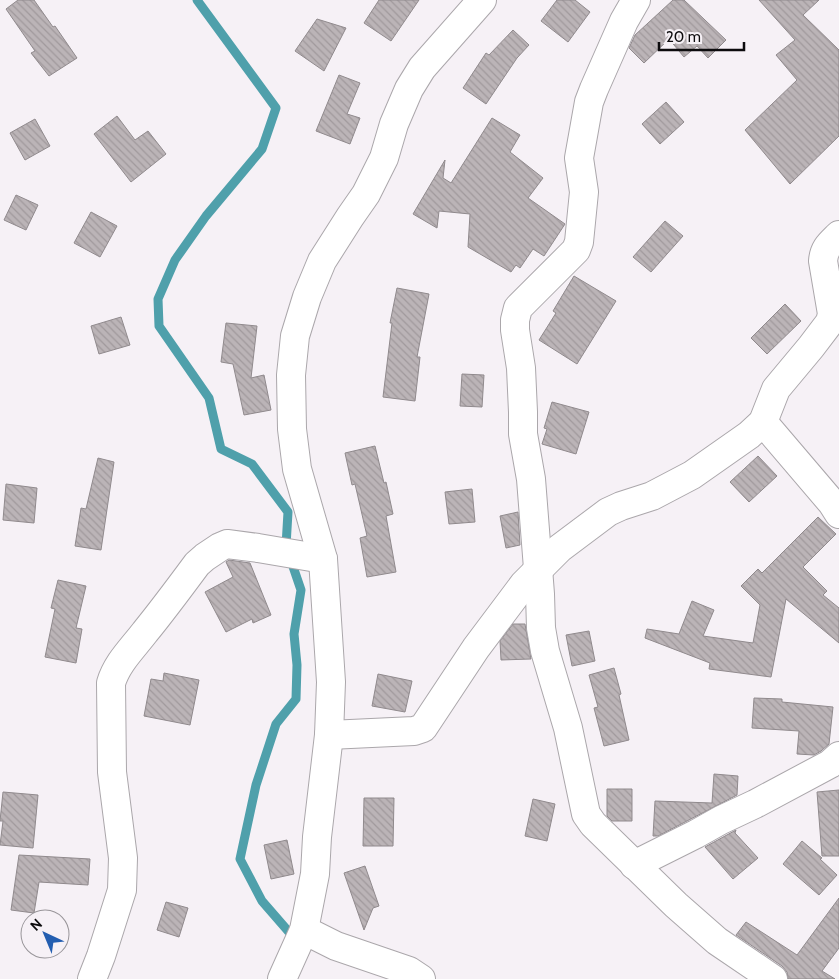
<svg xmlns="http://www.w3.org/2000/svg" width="839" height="979" font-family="Cabin,sans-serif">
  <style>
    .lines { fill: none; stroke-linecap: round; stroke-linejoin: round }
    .stream { stroke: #4fa0ab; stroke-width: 9 }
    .building { fill: url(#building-back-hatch); stroke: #908a8d }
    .street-casing { stroke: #aba7ab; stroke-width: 30 }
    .street { stroke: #fff; stroke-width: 28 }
  </style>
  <defs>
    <pattern id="building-back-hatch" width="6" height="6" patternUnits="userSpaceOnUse" patternTransform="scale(1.25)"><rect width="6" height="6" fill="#bbb4b7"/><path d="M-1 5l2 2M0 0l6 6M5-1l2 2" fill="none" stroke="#a0999c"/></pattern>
  </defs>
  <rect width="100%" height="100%" fill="#f6f1f6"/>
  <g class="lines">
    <polyline class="stream" points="197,0 276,108 262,149 206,216 175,260 158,299 159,326 209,398 221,449 252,464 288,512 286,546 301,590 294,634 297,665 296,699 276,724 256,785 240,859 262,901 295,939"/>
  </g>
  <g class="building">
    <polygon points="18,0 34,0 53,27 55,26 77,58 49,76 31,53 35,51 6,9"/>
    <polygon points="379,0 419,0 391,41 364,23"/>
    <polygon points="557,0 575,0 590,12 568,42 541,21"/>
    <polygon points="673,0 684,0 726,40 708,58 697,46 684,57 669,39 644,63 629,48 635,35"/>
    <polygon points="759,0 819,0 803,15 839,50 839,136 790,184 745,130 797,80 776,55 795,40"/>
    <polygon points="317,19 346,28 324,71 295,51"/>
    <polygon points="513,30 529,45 517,58 486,104 463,88 486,53 489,55"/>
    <polygon points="339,75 360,83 347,114 360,118 350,144 316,131"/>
    <polygon points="666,102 684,122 660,144 642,124"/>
    <polygon points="117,116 135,140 148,131 166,154 131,182 94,134"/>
    <polygon points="492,118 520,135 510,152 543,178 528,198 565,224 544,256 533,249 520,268 516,265 511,272 468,247 470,214 439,211 437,228 413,214 445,160 443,178 451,183"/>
    <polygon points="35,119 50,146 25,160 10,133"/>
    <polygon points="16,195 38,205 26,230 4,220"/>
    <polygon points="91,212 117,226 100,257 74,243"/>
    <polygon points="665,221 683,236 651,272 633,257"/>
    <polygon points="574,276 616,301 577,364 539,340 556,313 553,311"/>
    <polygon points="397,288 429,294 417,357 420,357 415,401 383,397 392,323 390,323"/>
    <polygon points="785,304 801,321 767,354 751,338"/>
    <polygon points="121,317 130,345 99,354 91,326"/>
    <polygon points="226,323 257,326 251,378 264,375 271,410 244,415 233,364 221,362"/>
    <polygon points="462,374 484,375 482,407 460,406"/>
    <polygon points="552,402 589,412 576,454 542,444 547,429 544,428"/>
    <polygon points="375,446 384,483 386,482 393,514 386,516 396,572 367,577 360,538 367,536 355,484 352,485 345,453"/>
    <polygon points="758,456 777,476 749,502 730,482"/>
    <polygon points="98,458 114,462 101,550 75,546 81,508 86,509"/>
    <polygon points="6,484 37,488 34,523 3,520"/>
    <polygon points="472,489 475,522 449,524 445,492"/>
    <polygon points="518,512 520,545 506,548 500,516"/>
    <polygon points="818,517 836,534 803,567 827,591 823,595 839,608 839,643 786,599 771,677 709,669 710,663 645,638 647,629 679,634 692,601 714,610 703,636 753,643 760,605 741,586 758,569 762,573"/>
    <polygon points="229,560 250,563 271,615 253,623 252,619 226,632 205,592 233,577 226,562"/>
    <polygon points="58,580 86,586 76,628 82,629 76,663 45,657 55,609 51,608"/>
    <polygon points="513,624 525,624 531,659 501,660 500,641"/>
    <polygon points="589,631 595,661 572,666 566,635"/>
    <polygon points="614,668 621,694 619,695 629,740 604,746 594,708 598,707 589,675"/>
    <polygon points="164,673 199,680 190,725 144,716 151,679 163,681"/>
    <polygon points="378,674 412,681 405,712 372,706"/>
    <polygon points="754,698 782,699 782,702 833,707 829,744 821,751 814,755 797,754 799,731 752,728"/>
    <polygon points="714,774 738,776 737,795 658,836 653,836 655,801 712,803"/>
    <polygon points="607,789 632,789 632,821 612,821 607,816"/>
    <polygon points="839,790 839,856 822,856 817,792"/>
    <polygon points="3,792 38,795 33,848 0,845 3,821 0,821"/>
    <polygon points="364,798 394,798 393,846 363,846"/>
    <polygon points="533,799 555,804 547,841 525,836"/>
    <polygon points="736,830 735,833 758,858 733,879 705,847"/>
    <polygon points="287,840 294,874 271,879 264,845"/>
    <polygon points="802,841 822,858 820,859 837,875 819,895 783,864"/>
    <polygon points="19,855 90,859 88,885 39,882 34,913 11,910"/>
    <polygon points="365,866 379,906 373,908 364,930 344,873"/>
    <polygon points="839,898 839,948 822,971 835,979 788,979 787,972 782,966 736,935 746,922 797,955"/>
    <polygon points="166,902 188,908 179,937 157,930"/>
  </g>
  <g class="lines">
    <defs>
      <g id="street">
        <polyline points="636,0 624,21 594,89 589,102 579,158 584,192 579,242 576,250 518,308 515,320 515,330 521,368 523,412 523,434 531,479 540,594 541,628 545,651 568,728 586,814 593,824 676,905 717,941 773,979"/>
        <polyline points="763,422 832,503 839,514"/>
        <path d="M329 735 414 731 423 728 476 648 524 584 560 548 608 512 621 506 652 496 692 475 749 435 763 422 776 389 811 347 830 322 832 314 823 261C824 248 830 244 839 235"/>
        <polyline points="634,865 696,834 721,820 755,804 830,764 839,756"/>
        <polyline points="304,930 336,946 409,971 421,979"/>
        <path d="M92 979 101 956 122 890 123 858 112 772 111 683C117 663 132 649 145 632 163 610 180 587 197 564L205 557 220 547 227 544 258 548 323 559"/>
        <polyline points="282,979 304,930 315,874 317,837 329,735 331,682 323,559 297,469 292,429 291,375 295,336 307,297 322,261 350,217 366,194 384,158 394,124 409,89 422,68 482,0"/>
      </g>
    </defs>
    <use href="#street" class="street-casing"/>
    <use href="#street" class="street"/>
  </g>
  <g transform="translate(45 934) rotate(316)"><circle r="24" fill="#f6f1f6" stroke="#989599"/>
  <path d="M0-4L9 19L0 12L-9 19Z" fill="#235eb0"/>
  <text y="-8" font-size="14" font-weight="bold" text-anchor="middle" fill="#0c0b0d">N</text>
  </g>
  <path d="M659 42v8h85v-8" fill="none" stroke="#0c0b0d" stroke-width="2.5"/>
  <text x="666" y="42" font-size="15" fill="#0c0b0d" stroke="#f6f1f6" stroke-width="4" paint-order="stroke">20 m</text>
</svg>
